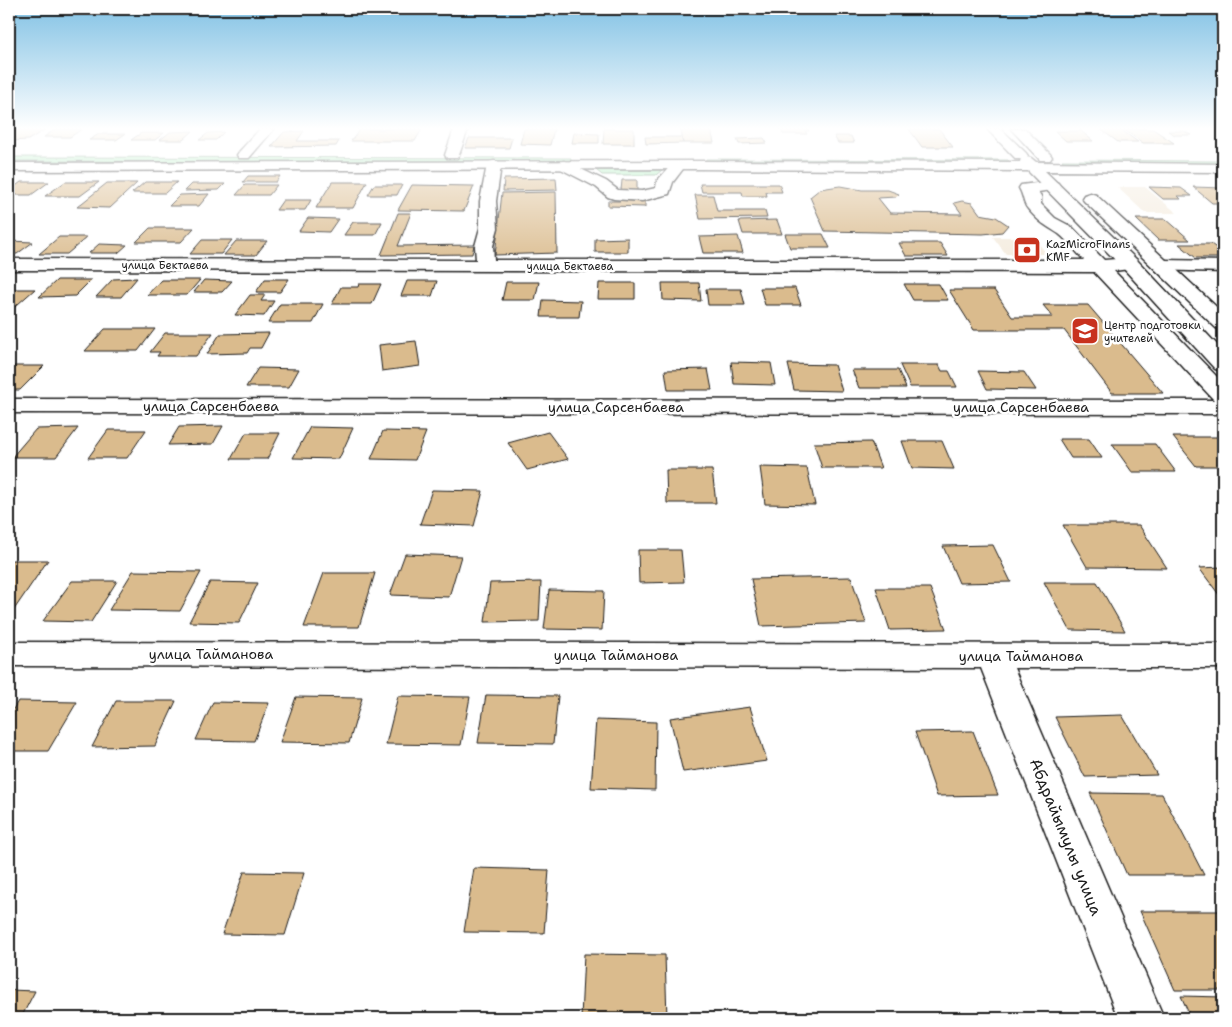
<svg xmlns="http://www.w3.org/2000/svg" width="1232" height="1027" font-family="'Shantell Sans',sans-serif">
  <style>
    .built { fill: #f4ebdd }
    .green { fill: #a5eab6; stroke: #608369 }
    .building { fill: #dabb8d; stroke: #1c1c1c }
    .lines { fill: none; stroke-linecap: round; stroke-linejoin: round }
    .minor-casing { stroke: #1c1c1c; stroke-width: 3 }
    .major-casing { stroke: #1c1c1c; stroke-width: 3 }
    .minor { fill: #fff; fill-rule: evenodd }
    .major { fill: #fff; fill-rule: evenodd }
    .labels { text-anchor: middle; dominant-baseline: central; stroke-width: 5; stroke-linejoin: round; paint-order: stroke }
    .far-poi-label { font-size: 11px; fill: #1c1c1c; stroke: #fff; text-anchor: start }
    .far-street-label { font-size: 11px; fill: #1c1c1c; stroke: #fff }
    .street-label { font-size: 14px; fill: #1c1c1c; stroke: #fff }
    .near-street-label { font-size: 16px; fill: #1c1c1c; stroke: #fff }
  </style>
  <rect width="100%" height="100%" fill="#fff"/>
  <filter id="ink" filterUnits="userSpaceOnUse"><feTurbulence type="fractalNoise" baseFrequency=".02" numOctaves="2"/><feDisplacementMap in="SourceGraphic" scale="10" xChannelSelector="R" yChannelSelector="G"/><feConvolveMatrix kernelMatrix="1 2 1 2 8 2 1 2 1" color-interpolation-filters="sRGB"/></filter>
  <g filter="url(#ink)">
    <g class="built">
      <polygon points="1117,187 1145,187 1177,213 1145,213"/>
      <polygon points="993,237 1033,237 1047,254 1006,254"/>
    </g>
    <g class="green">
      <polygon points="9,157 571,158 571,163 9,161"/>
      <polygon points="706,159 1008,160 1012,164 706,163"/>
      <polygon points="1062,160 1223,161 1223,165 1068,165"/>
      <polygon points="596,170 662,170 656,175 602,175"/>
    </g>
    <g class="building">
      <polygon points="15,129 46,129 28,140 9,141 9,133"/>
      <polygon points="56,129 82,129 70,137 44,137"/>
      <polygon points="360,129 422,129 415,141 351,141"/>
      <polygon points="524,129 554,129 550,145 520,144"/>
      <polygon points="604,129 634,129 634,144 603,144"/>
      <polygon points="681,129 711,129 714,143 683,143"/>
      <polygon points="781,129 808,129 809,131 805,131 807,134 783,134"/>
      <polygon points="909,129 939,129 953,147 922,147"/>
      <polygon points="1100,129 1120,129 1138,142 1118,142"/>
      <polygon points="1123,129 1153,129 1174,143 1143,143"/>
      <polygon points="193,131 183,140 160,140 170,132"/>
      <polygon points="304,131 297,141 339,141 336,146 271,147 284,132"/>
      <polygon points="1055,131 1081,131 1093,141 1066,141"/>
      <polygon points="1168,131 1184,131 1191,135 1175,135"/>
      <polygon points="224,132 216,140 199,140 208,133"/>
      <polygon points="141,133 164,133 155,140 131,140"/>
      <polygon points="574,133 599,134 599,143 572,143"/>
      <polygon points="99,134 125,134 116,140 89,140"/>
      <polygon points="834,136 851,136 854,143 838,143"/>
      <polygon points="645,137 681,137 683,143 646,144"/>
      <polygon points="469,138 512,138 509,148 465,148"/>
      <polygon points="764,138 767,143 739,144 737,139"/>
      <polygon points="248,176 280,176 276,182 243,182"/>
      <polygon points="556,178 557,190 503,191 504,179"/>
      <polygon points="622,180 637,180 637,200 645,200 645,207 608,206 608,201 620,201"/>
      <polygon points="21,182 49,182 31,195 9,195 9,191"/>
      <polygon points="65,182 99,182 80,196 45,196"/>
      <polygon points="145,182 177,182 165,193 132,193"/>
      <polygon points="332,182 367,182 353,208 316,208"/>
      <polygon points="107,183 137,183 110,208 77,207"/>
      <polygon points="192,184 225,184 219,190 185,191"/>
      <polygon points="700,184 779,184 782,192 766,192 767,196 743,196 742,192 702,192"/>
      <polygon points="245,185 277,185 269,195 236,195"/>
      <polygon points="374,185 402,185 397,195 368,195"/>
      <polygon points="412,185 474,186 464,211 398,210"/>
      <polygon points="840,186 862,190 888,190 899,194 896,197 878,198 890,213 962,214 954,203 962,201 972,203 980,214 996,217 1008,225 1002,232 983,234 825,231 810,197 820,189"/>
      <polygon points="1149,187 1181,188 1192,196 1178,196 1181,199 1163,199"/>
      <polygon points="1193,187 1223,188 1223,203 1212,203"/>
      <polygon points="556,192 557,253 495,255 502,193"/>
      <polygon points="209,194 199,206 169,206 180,195"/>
      <polygon points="695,195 713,195 717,211 765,211 767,218 700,219"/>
      <polygon points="283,200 311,200 305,210 276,210"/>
      <polygon points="398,213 411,213 398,246 474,245 472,254 381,255"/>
      <polygon points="308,218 338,219 329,232 299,231"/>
      <polygon points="1136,219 1166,219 1190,240 1158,240"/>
      <polygon points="777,220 782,234 743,234 739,221"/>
      <polygon points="353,222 382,222 375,235 344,235"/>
      <polygon points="150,228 194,228 181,242 136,242"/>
      <polygon points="785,234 823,234 830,248 790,248"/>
      <polygon points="738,236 743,253 703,253 699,237"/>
      <polygon points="59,237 87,237 67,254 39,254"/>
      <polygon points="628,238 628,252 595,252 595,239"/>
      <polygon points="202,240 232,240 221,254 190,254"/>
      <polygon points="9,241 33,242 17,254 9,254"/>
      <polygon points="236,241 267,241 256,255 224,255"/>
      <polygon points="899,243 940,243 948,256 906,256"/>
      <polygon points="99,244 127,245 118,253 89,253"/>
      <polygon points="1179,244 1211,244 1223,253 1223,258 1196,258"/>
      <polygon points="137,278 121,297 96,297 113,279"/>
      <polygon points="265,279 289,279 280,292 256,292"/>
      <polygon points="57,280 91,280 75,296 39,297"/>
      <polygon points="161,280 200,280 187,295 147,295"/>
      <polygon points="204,280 232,281 222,292 194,292"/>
      <polygon points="407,281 437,281 432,296 401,296"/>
      <polygon points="506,282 539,282 535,300 502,300"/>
      <polygon points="599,283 635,283 635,299 598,299"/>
      <polygon points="662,283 699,283 701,301 663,300"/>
      <polygon points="359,284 381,284 372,304 332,304 341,287 358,287"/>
      <polygon points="904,284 939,284 948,300 913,300"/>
      <polygon points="760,288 795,288 801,305 765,305"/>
      <polygon points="14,289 35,289 9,312 9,293"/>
      <polygon points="706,289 741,289 745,305 708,305"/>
      <polygon points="949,290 994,290 1012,317 1053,317 1043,305 1088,305 1163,393 1112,393 1064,330 974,330"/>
      <polygon points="250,295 265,295 261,301 274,301 264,316 235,315"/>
      <polygon points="543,300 581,301 579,317 541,317"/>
      <polygon points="280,304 323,304 313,323 268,323"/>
      <polygon points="105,329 155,329 138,351 85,351"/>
      <polygon points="165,333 213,333 196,356 157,356 160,352 150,352"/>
      <polygon points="269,333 261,348 250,348 247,353 207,354 220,334"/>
      <polygon points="416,341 420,366 382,371 379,345"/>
      <polygon points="731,362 771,363 775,385 734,384"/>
      <polygon points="788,364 834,365 842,391 794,390"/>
      <polygon points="900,365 939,365 942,371 949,371 957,387 910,387"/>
      <polygon points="9,366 44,366 20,390 9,390"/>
      <polygon points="258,368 299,369 289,387 246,387"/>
      <polygon points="708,369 712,390 668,390 665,370"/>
      <polygon points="852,370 898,370 906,388 859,388"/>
      <polygon points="978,371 1024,372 1036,390 987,389"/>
      <polygon points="223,426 213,444 168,445 179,427"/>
      <polygon points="310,427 353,428 339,459 293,458"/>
      <polygon points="78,428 56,457 12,457 36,429"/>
      <polygon points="108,430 146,430 127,458 88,458"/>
      <polygon points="383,431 426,432 415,460 371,459"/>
      <polygon points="548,432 568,459 527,470 508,443"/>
      <polygon points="246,433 280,433 267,459 231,459"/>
      <polygon points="1173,437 1223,437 1223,466 1196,466"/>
      <polygon points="1059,439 1089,439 1102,458 1071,458"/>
      <polygon points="902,441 942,441 954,469 912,468"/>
      <polygon points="871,442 881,468 822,468 814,443"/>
      <polygon points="1112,444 1155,444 1176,472 1132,472"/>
      <polygon points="760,467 807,468 815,505 765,504"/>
      <polygon points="666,470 712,470 716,503 667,503"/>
      <polygon points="432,490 483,491 474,526 420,524"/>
      <polygon points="1063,525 1139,525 1167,568 1087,567"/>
      <polygon points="993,545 1011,582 959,583 943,546"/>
      <polygon points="638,550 681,550 684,582 639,583"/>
      <polygon points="405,554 461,556 449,597 390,595"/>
      <polygon points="12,560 48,560 9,617 9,564"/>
      <polygon points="1223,567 1223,600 1199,568"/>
      <polygon points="133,571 201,572 180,611 109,610"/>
      <polygon points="324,573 375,573 359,627 304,627"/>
      <polygon points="851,577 866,623 761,626 751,579"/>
      <polygon points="72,581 117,581 91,622 43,621"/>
      <polygon points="210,582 258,583 239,623 189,622"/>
      <polygon points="541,582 539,621 485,622 490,583"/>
      <polygon points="1044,582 1097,582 1125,631 1070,630"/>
      <polygon points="876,588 930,588 946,629 890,630"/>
      <polygon points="549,590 604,591 602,630 544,629"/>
      <polygon points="486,695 558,696 553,744 478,743"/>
      <polygon points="398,696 470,697 461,745 386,744"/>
      <polygon points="296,697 362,698 349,743 280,742"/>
      <polygon points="18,701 77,702 48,751 9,751 9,716"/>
      <polygon points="116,701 176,701 155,746 92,747"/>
      <polygon points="213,702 269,703 254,741 196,740"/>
      <polygon points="750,707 767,761 683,772 670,718"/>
      <polygon points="1122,715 1157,775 1085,777 1055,717"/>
      <polygon points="596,720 656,722 655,790 591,788"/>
      <polygon points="973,731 998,795 937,796 915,732"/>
      <polygon points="1090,793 1162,794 1204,875 1127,875"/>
      <polygon points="474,868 549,870 544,933 464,932"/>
      <polygon points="244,872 304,873 285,935 222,934"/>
      <polygon points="1140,911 1223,911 1223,990 1175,990"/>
      <polygon points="584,954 665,955 667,1018 581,1018"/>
      <polygon points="9,990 35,991 21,1018 9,1018"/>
      <polygon points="1181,996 1223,997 1223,1018 1191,1018"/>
      <polygon points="968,1014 1089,1018 969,1018"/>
    </g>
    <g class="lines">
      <defs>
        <g id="minor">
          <polygon points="260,129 274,129 249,158 239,158 237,155 239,152"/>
          <polygon points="454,129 468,129 459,155 457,158 447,158 445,155"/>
          <polygon points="987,129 1001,129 1026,153 1028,156 1026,159 1016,159"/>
          <polygon points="1011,129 1025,129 1050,154 1052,157 1050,160 1040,160"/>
          <path d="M494 161 499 162 501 165 496 201 498 228 493 246 494 260H1084C1076 252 1068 241 1059 234 1045 225 1040 223 1028 209 1023 204 1024 196 1019 188L1021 185 1052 181 1058 183 1060 186 1058 189 1038 192 1041 196V204L1055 218 1072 227 1104 260 1130 258 1137 260 1139 264 1137 268 1114 271 1223 383V414L9 413V399L1214 400 1094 272 9 270V259L476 260 475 246 480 228V201L487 165 489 162Z"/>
          <polygon points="564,161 606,181 618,190 642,191 656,188 657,181 674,162 684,162 686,165 673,182 669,194 642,201 614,199 608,197 596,187 559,168 557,165 559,162"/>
          <polygon points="1163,260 1223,261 1223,272 1156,270 1154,266 1156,262"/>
          <polygon points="9,642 1223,644 1223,668 1014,668 1164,1018 1118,1018 981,668 9,666"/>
        </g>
        <g id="major">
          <polygon points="1026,157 1031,158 1036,162 1223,164 1223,172 1045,171 1137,260 1223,351 1223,371 1215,369 1123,268 1028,171 699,169 9,171 9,163 699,161 1020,162 1021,158"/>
          <polygon points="1090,193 1096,195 1223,313 1223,330 1216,328 1084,201 1082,198 1084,195"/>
        </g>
      </defs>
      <use href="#minor" class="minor-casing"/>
      <use href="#major" class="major-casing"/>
      <use href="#minor" class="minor"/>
      <use href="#major" class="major"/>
    </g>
  </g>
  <linearGradient id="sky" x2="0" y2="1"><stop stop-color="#80c1e4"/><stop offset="0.47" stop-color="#fff"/><stop offset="1" stop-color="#fff" stop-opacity="0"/></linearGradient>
  <rect width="1232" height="273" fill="url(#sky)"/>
  <defs>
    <symbol id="bank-square" viewBox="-11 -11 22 22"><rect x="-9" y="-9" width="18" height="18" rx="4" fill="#c8321e" stroke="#fff"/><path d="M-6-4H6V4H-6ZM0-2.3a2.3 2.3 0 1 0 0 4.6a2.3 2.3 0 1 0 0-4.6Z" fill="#fff"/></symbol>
    <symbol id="school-square" viewBox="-11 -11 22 22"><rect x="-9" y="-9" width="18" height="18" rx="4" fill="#c8321e" stroke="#fff"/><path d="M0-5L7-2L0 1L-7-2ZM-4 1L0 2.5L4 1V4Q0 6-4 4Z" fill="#fff"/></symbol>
  </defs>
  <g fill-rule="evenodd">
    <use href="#bank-square" x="1011" y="234" width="32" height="32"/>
    <use href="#school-square" x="1069" y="315" width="32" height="32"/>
  </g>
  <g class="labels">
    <g class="far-poi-label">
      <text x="1046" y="244">KazMicroFinans<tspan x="1046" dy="13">KMF</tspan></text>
      <text x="1104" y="325">Центр подготовки<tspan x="1104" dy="13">учителей</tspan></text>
    </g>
    <g class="far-street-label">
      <text x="165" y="265">улица Бектаева</text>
      <text x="570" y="266">улица Бектаева</text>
    </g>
    <g class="street-label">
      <text x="211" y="406">улица Сарсенбаева</text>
      <text x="616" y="407">улица Сарсенбаева</text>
      <text x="1021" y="407">улица Сарсенбаева</text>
      <text x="211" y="654">улица Тайманова</text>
      <text x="616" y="655">улица Тайманова</text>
      <text x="1021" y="656">улица Тайманова</text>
    </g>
    <g class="near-street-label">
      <text transform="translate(1066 837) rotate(68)">Абдрайымулы улица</text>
    </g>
  </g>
  <rect width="1232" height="1027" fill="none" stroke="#fff" stroke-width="30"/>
  <rect x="15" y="15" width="1202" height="997" fill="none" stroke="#1c1c1c" stroke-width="2" filter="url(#ink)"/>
</svg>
